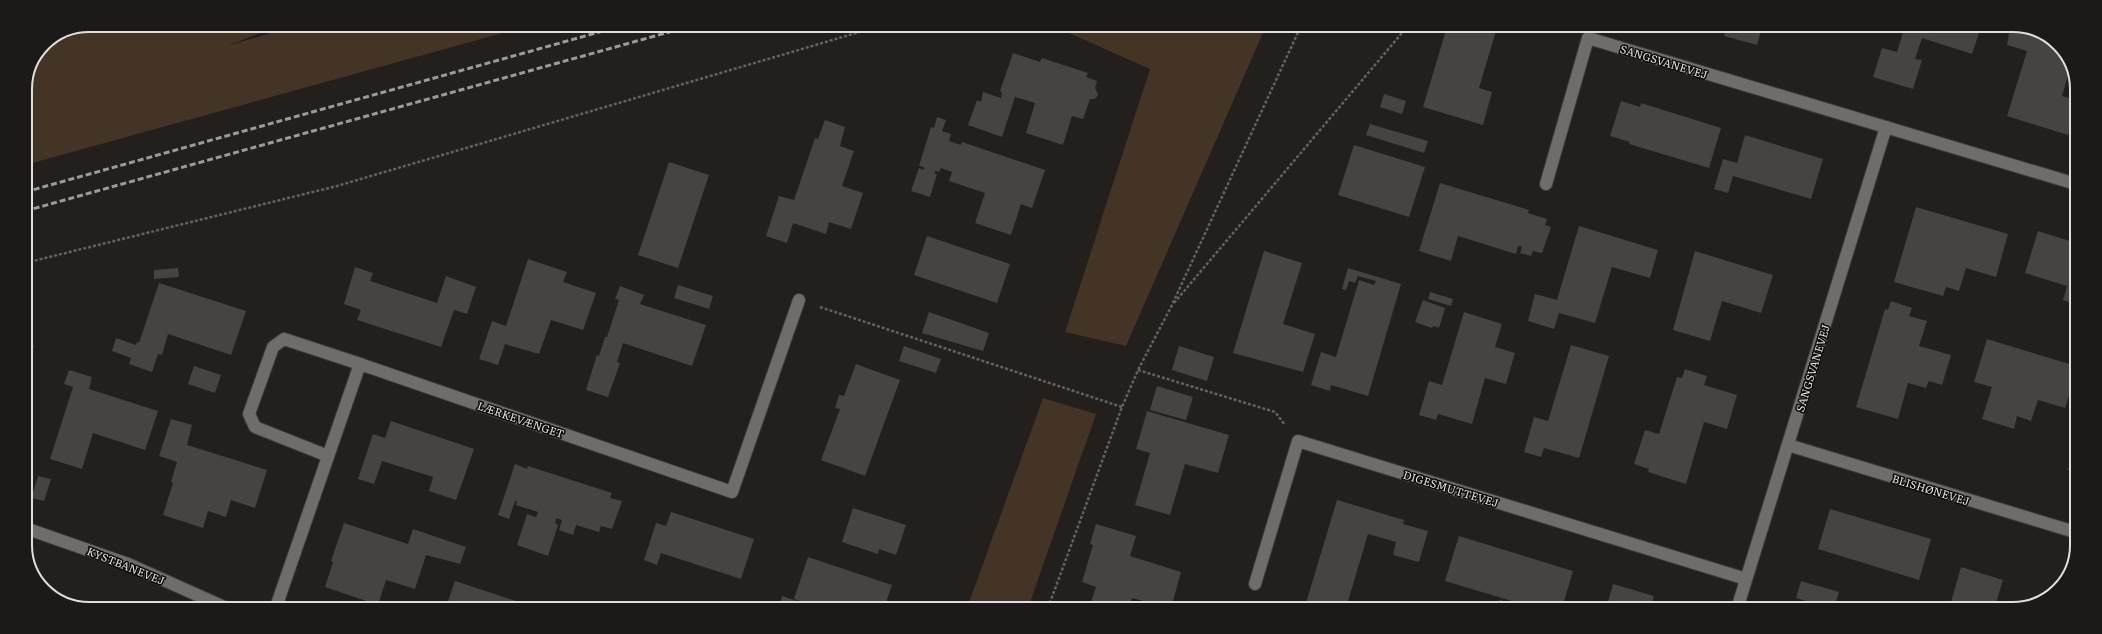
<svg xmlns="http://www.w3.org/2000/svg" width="2102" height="634" font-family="Literata,serif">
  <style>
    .green { fill: #443426 }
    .building { fill: #464340 }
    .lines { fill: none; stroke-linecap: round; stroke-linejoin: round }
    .minor-casing { stroke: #3e3c3a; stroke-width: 14 }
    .path { stroke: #64625f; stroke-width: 2.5; stroke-dasharray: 3 2; stroke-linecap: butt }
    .minor { stroke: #706c69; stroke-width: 12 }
    .rail { stroke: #9d9a98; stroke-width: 3; stroke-dasharray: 6 3; stroke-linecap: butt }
    .labels { text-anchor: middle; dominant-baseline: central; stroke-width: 3; stroke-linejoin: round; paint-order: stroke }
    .street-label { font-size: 11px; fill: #e1dfdd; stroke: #0a0908 }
    .rim { fill: none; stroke: #e1dfdd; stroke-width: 2 }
  </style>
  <rect width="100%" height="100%" fill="#221f1c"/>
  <g class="green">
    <polygon points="89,25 281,25 227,46 298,25 528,26 25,165 25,89 44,44"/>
    <polygon points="1053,26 1266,26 1126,346 1065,332 1150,69"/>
    <polygon points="1043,398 1096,414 1028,608 967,608"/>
  </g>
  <g class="building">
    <polygon points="1447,27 1492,27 1491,30 1496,31 1479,88 1492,92 1483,125 1423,107"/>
    <polygon points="1726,27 1762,27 1757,45 1724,36"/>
    <polygon points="1888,27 1981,27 1972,54 1922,38 1915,59 1922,60 1913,89 1873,77 1882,48 1897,52 1903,32"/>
    <polygon points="2010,27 2030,27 2061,47 2070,69 2062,96 2077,100 2077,108 2068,135 2007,116 2027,51 2007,45"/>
    <polygon points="1013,53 1040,62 1042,58 1088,73 1086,77 1097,81 1095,88 1098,94 1097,97 1094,99 1090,99 1083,119 1072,116 1063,145 1026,133 1035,103 1015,97 1002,137 968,125 977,100 981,102 983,92 1001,98 1002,92 1000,91"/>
    <polygon points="1384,94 1406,101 1402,114 1380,107"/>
    <polygon points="1621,101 1640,107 1641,103 1721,128 1709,168 1629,144 1630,142 1610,136"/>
    <polygon points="937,117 946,120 942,131 951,134 949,141 961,145 962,142 1045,170 1032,208 1021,204 1011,235 975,223 985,193 949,181 952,172 941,168 939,172 935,171 935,174 937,174 930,197 911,191 919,168 924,170 924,167 919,166 931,127 934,128"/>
    <polygon points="825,120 845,127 840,146 854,151 842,186 863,193 851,229 829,222 826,234 793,223 787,243 766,236 779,196 794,200 815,138 818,139"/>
    <polygon points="1370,124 1428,141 1424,153 1366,135"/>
    <polygon points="1745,135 1823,159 1811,199 1733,176 1728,193 1714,189 1723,159 1737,163"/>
    <polygon points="1354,145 1425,167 1409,217 1338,195"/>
    <polygon points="669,162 709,175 678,268 638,255"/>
    <polygon points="1440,183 1529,210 1528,213 1547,219 1545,225 1551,227 1542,253 1533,251 1531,256 1520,253 1522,247 1518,246 1516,254 1458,236 1451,261 1419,251"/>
    <polygon points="1916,207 2008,234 1996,277 1966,268 1959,291 1946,287 1943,296 1894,282"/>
    <polygon points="1579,226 1658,250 1650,278 1612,267 1595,323 1559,313 1554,329 1528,321 1535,294 1557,300"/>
    <polygon points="2038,231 2076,243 2076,304 2063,300 2067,286 2025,273"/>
    <polygon points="927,236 1010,264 997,303 914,275"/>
    <polygon points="1264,251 1302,263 1283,324 1315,334 1303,372 1233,353"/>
    <polygon points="1695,251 1773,275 1761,313 1722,301 1710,341 1673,330"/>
    <polygon points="528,259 567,272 563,282 596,293 583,330 551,320 539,354 505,344 498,365 479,359 492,321 506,326"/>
    <polygon points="355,267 373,273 370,281 437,303 446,276 476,287 467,314 454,310 441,347 357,320 361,310 344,304"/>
    <polygon points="178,268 179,277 154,279 154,270"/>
    <polygon points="1348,268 1401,284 1368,396 1331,385 1330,391 1311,385 1321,352 1336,357 1359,280 1374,285 1376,281 1358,276 1355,283 1349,281 1346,290 1342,289"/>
    <polygon points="159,283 246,311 231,355 168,334 162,355 158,354 152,372 129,364 131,358 112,351 116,338 136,345 137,342 139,343"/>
    <polygon points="678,285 713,296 709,309 674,298"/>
    <polygon points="620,286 644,295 640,304 706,325 692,366 623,343 617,362 620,363 608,397 586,390 597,355 599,356 605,337 607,337 619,300 615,299"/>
    <polygon points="1430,292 1453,299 1451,306 1428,299"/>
    <polygon points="1423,300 1445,308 1439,328 1433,326 1432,328 1415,322"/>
    <polygon points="1891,301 1912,308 1909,316 1927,321 1919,346 1951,355 1942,385 1929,381 1926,388 1908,383 1898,419 1856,407 1885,309 1888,310"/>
    <polygon points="929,312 989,333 983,351 922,333"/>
    <polygon points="1464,312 1502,324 1495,347 1515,353 1506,384 1485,378 1472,424 1438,414 1436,420 1419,415 1429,381 1442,385"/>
    <polygon points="1987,339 2076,366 2076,374 2065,408 2038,400 2031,421 2017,416 2014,429 1982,419 1992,387 1974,382"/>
    <polygon points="25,342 34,345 31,357 25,355"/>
    <polygon points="1571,345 1609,356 1579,458 1544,448 1541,457 1524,452 1534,417 1548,421"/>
    <polygon points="904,346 941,359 936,373 899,361"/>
    <polygon points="1179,346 1214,357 1207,381 1172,370"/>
    <polygon points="856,364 900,380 865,476 821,460 840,409 835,408 839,395 844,396"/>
    <polygon points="194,366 221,375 215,393 188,384"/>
    <polygon points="1685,369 1707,376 1704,385 1737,395 1727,429 1704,422 1686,484 1648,472 1649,469 1634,464 1645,430 1659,434 1677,377 1682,378"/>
    <polygon points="69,370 92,377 89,389 158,411 145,450 93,433 82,469 50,459 73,387 64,384"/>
    <polygon points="1157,386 1193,397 1186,420 1150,410"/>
    <polygon points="1147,411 1229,435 1218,473 1185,464 1170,515 1135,505 1150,453 1136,449"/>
    <polygon points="171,419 192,425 187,445 267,470 255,508 231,500 226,517 208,511 203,528 163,515 173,483 171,482 177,462 159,456"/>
    <polygon points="391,421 474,449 456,500 429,491 433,477 382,461 374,484 358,479 373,434 385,438"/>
    <polygon points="2075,445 2075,472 2068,470"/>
    <polygon points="515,464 527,469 528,466 612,493 610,498 622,501 612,529 601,526 599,532 576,525 573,535 559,530 562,520 556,518 555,523 558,525 548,556 517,545 527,514 536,517 538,512 516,505 517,501 515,501 509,519 498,515"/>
    <polygon points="38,476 51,479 44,501 31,498"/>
    <polygon points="1337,500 1404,520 1403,524 1428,531 1419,562 1393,555 1396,542 1368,534 1346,608 1325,608 1306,603"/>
    <polygon points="853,508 906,525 896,555 879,549 878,554 842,542"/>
    <polygon points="1830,509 1931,539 1919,580 1818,549"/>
    <polygon points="671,512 754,539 741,579 661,553 657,565 644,560 656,523 666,526"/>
    <polygon points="344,523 408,544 413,529 466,547 460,564 426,555 415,589 386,580 378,605 325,587 333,562 331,561"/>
    <polygon points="1096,524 1136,536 1130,556 1181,572 1171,608 1132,598 1129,608 1089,608 1096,587 1082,582 1093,545 1090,544"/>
    <polygon points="1459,536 1573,571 1562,608 1535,608 1445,581"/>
    <polygon points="808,557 892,585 884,608 820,608 794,599"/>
    <polygon points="1961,567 2003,580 1994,609 1949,609"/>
    <polygon points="455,581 534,607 446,607"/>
    <polygon points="1801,581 1839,592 1834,609 1796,598"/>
    <polygon points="1613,584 1654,596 1650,609 1606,609"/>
    <polygon points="782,596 797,601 795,608 779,608"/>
    <polygon points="1501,600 1509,604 1511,608 1491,608 1493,603"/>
  </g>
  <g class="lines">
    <defs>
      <g id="minor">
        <polyline points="1546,184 1588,38 2076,184"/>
        <polyline points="1788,445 2075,532"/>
        <polyline points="328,456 255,427 249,414 273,347 284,339 360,364"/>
        <polyline points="25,528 128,564 224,607"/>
        <polyline points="1255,584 1298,441 1746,579"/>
        <polyline points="276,607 360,364 732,492 799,300"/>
        <polyline points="1737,609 1886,127"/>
      </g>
    </defs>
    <use href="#minor" class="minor-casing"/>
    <g class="path">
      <polyline points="25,263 337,186 880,26"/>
      <polyline points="1174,303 1407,27"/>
      <polyline points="820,307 1122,407"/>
      <polyline points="1138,370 1275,412 1285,425"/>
      <polyline points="1048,608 1122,407 1138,370 1171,307 1301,26"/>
    </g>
    <use href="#minor" class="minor"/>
    <g class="rail">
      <polyline points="25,192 621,26"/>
      <polyline points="25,211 691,26"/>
    </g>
  </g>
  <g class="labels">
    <g class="street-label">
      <text transform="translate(1664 61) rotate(17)">SANGSVANEVEJ</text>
      <text transform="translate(1812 368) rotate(-73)">SANGSVANEVEJ</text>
      <text transform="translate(521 419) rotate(19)">LÆRKEVÆNGET</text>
      <text transform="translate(1451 488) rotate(17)">DIGESMUTTEVEJ</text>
      <text transform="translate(1931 489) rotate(17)">BLISHØNEVEJ</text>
      <text transform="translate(126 565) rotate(22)">KYSTBANEVEJ</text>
    </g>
  </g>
  <path d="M0 0H2102V634H0ZM89 32H2013A57 57 0 0 1 2070 89V545A57 57 0 0 1 2013 602H89A57 57 0 0 1 32 545V89A57 57 0 0 1 89 32Z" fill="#1b1a19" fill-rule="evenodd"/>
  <path class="rim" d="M89 32H2013A57 57 0 0 1 2070 89V545A57 57 0 0 1 2013 602H89A57 57 0 0 1 32 545V89A57 57 0 0 1 89 32Z"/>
</svg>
